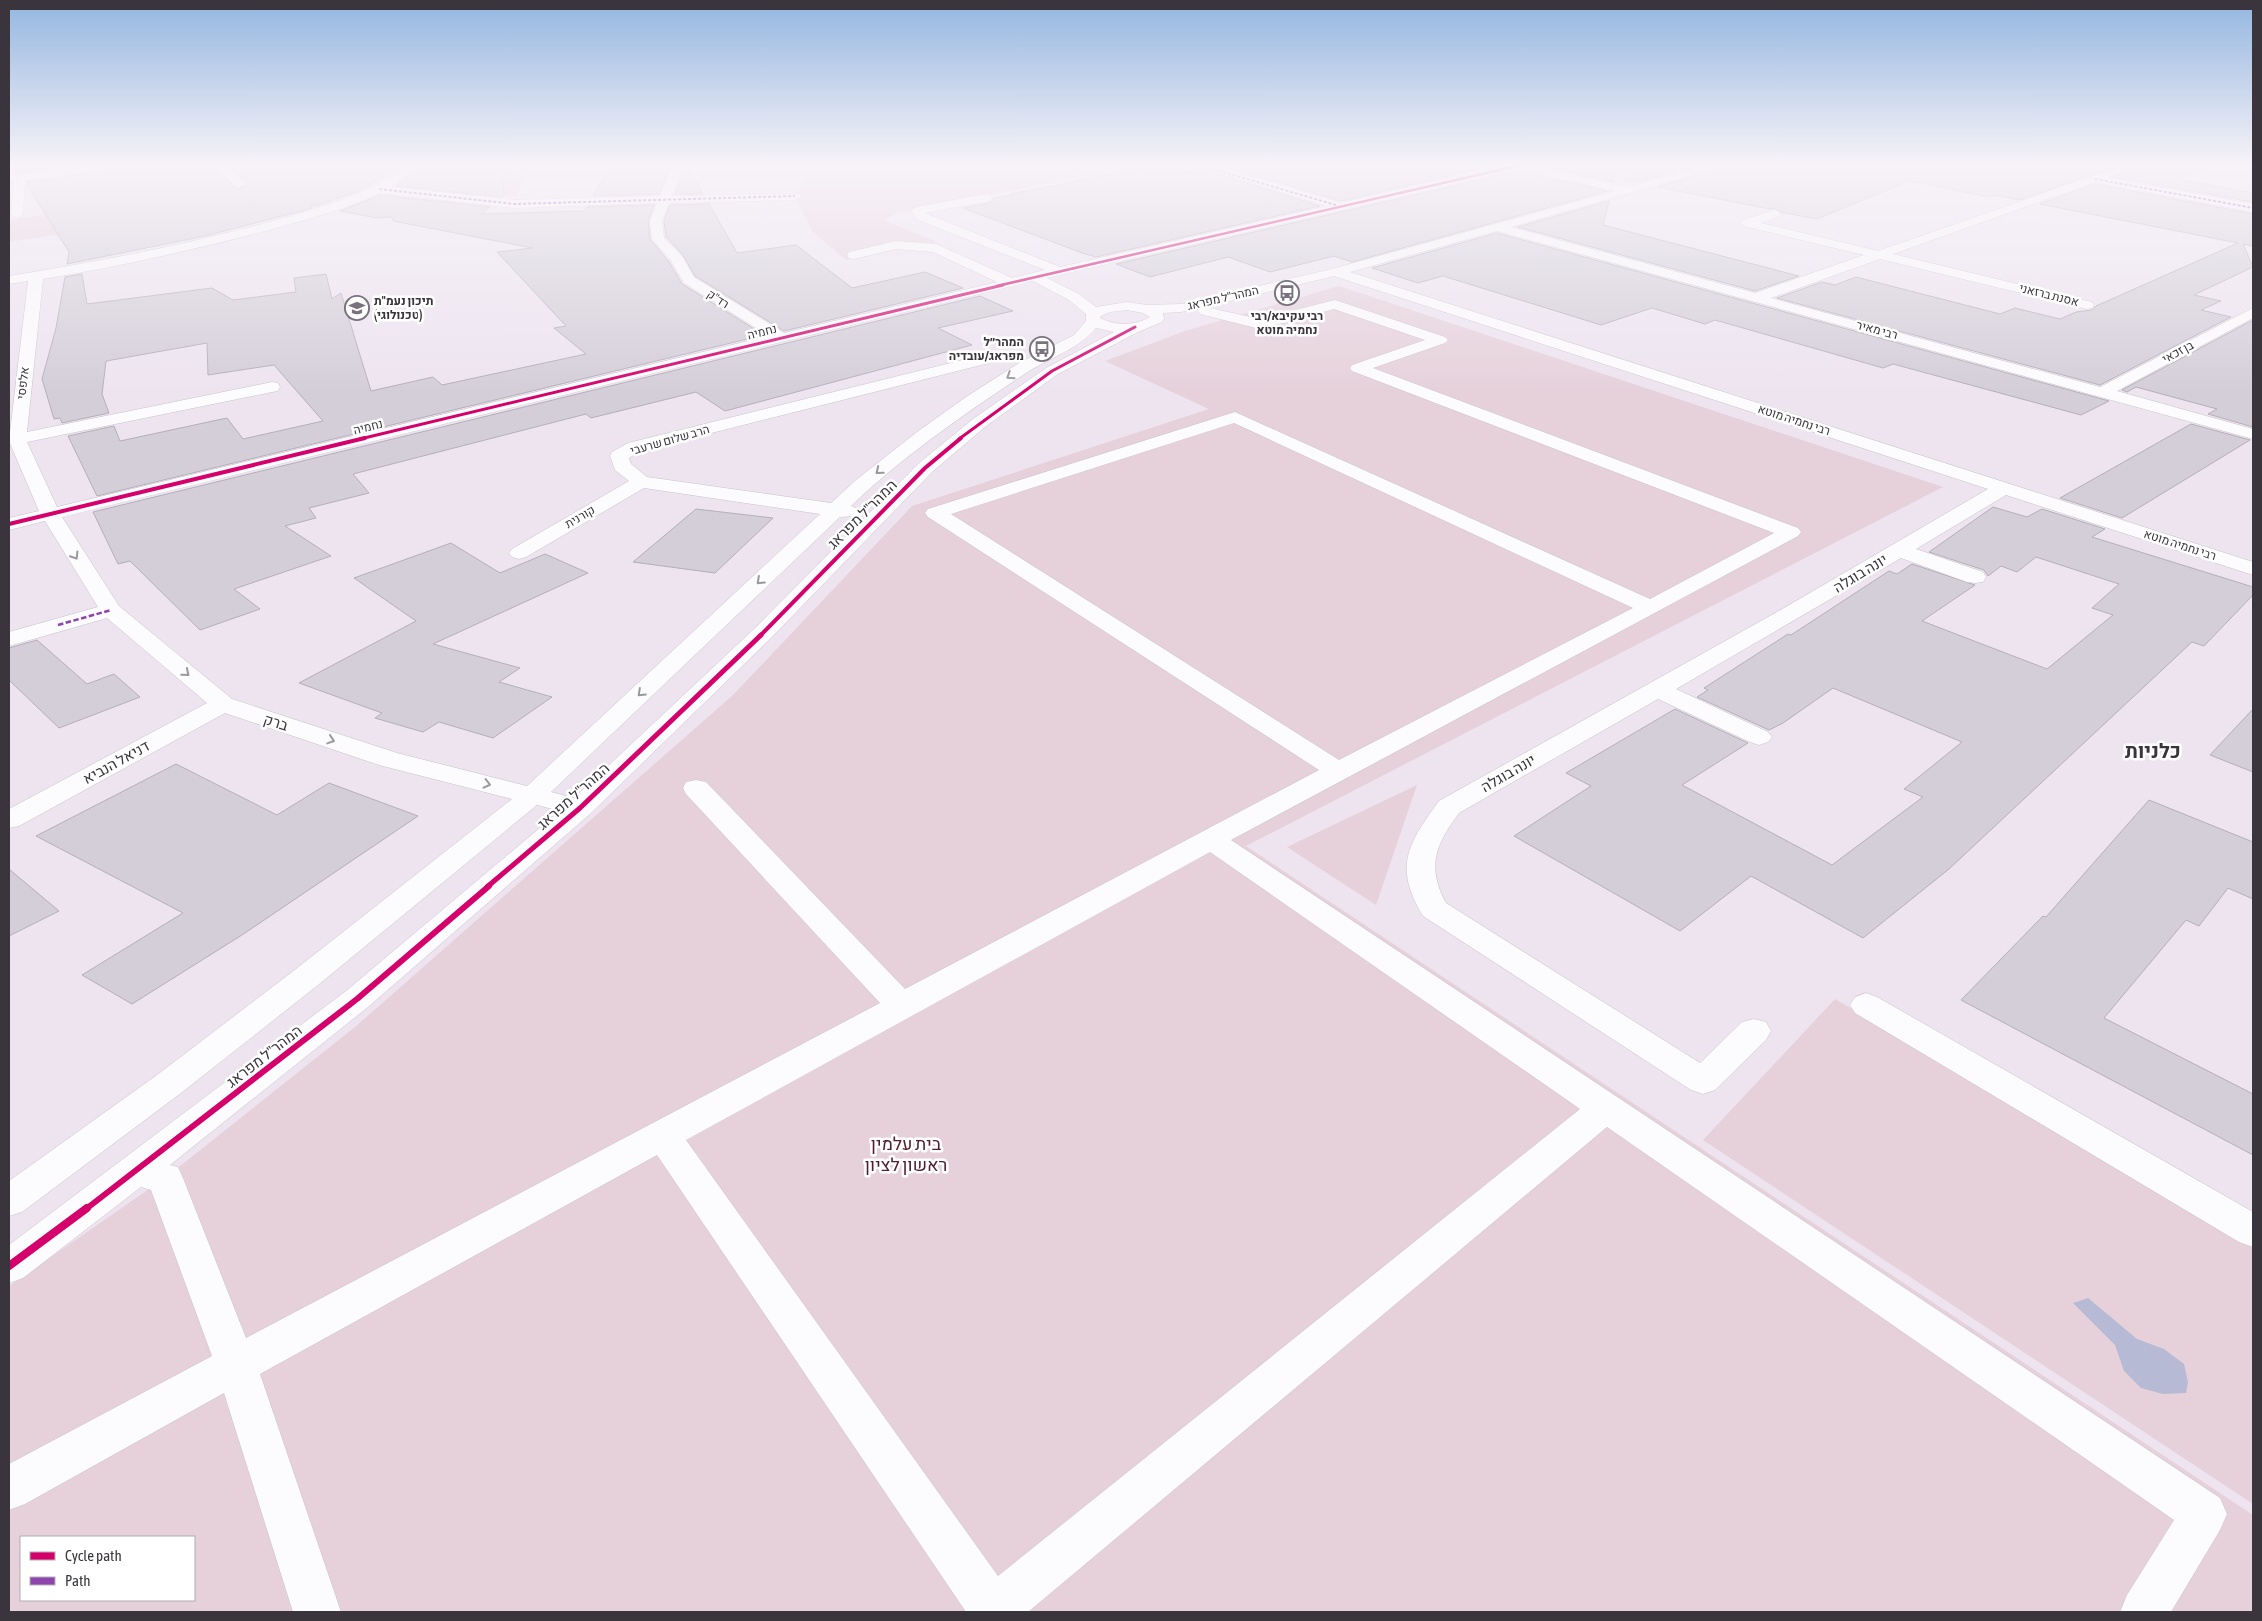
<svg xmlns="http://www.w3.org/2000/svg" width="2262" height="1621" font-family="'Asap Condensed',Heebo,sans-serif">
  <style>
    .green { fill: #e6d1db; fill-rule: evenodd }
    .water { fill: #b6bad4 }
    .building { fill: #d3ced8; stroke: #b4afb8 }
    .lines { fill: none; stroke-linecap: round; stroke-linejoin: round }
    .minor-casing { stroke: #c9c2cb; stroke-width: 1 }
    .minor { fill: #fcfbfd; fill-rule: evenodd }
    .quiet-far1 { stroke: #8e44ad; stroke-width: 2; stroke-dasharray: 3 2; stroke-linecap: butt }
    .quiet { stroke: #8e44ad; stroke-width: 2.5; stroke-dasharray: 5.5 2.5; stroke-linecap: butt }
    .cycleway-far5-casing { stroke: #fff; stroke-width: 4 }
    .cycleway-far4-casing { stroke: #fff; stroke-width: 5 }
    .cycleway-far3-casing { stroke: #fff; stroke-width: 6 }
    .cycleway-far2-casing { stroke: #fff; stroke-width: 8 }
    .cycleway-far1-casing { stroke: #fff; stroke-width: 9 }
    .cycleway-casing { stroke: #fff; stroke-width: 11 }
    .cycleway-far5 { stroke: #d6006c; stroke-width: 2.5 }
    .cycleway-far4 { stroke: #d6006c; stroke-width: 3 }
    .cycleway-far3 { stroke: #d6006c; stroke-width: 4 }
    .cycleway-far2 { stroke: #d6006c; stroke-width: 5 }
    .cycleway-far1 { stroke: #d6006c; stroke-width: 6 }
    .cycleway { stroke: #d6006c; stroke-width: 8 }
    .oneway { stroke: #9b989d }
    .labels { text-anchor: middle; dominant-baseline: central; stroke-width: 5; stroke-linejoin: round; paint-order: stroke }
    .far-street-label { font-size: 12px; fill: #3a353d; stroke: #fff }
    .far-poi-label { font-size: 12px; font-weight: bold; fill: #3a353d; stroke: #fff; text-anchor: start }
    .street-label { font-size: 15px; fill: #3a353d; stroke: #fff }
    .near-park-label { font-size: 18px; fill: #4f1d2f; stroke: #fff }
    .district-label { font-size: 20px; font-weight: bold; fill: #3a353d; stroke: #fff }
  </style>
  <rect width="100%" height="100%" fill="#ede4f0"/>
  <g class="green">
    <polygon points="507,165 532,165 516,197 397,187 421,170"/>
    <polygon points="812,165 1045,165 1080,177 897,213 883,220 937,242 846,260 812,231 795,196 813,168"/>
    <polygon points="281,183 125,224 9,242 9,220 228,188"/>
    <path d="M1339 286 1943 487 1246 846 2253 1515V1612H9V1286L165 1178 355 1027 733 695 912 506 1209 409 1105 361 1185 331ZM21 1537H194V1600H21Z"/>
    <polygon points="1417,785 1376,905 1287,847"/>
    <polygon points="1835,999 2253,1242 2253,1504 1703,1140"/>
  </g>
  <polygon class="water" points="2088,1298 2137,1339 2164,1349 2184,1364 2188,1382 2186,1393 2163,1394 2141,1388 2124,1371 2115,1345 2073,1303"/>
  <g class="building">
    <polygon points="14,165 72,165 18,173"/>
    <polygon points="123,165 185,165 185,172 216,168 234,187 239,189 246,186 246,183 231,166 403,165 358,191 316,206 311,205 312,208 305,210 205,236 67,264 69,252 27,185 27,182 116,170"/>
    <polygon points="421,165 502,165 504,195 502,197 396,186"/>
    <polygon points="667,165 671,165 659,194 593,196 610,167"/>
    <polygon points="686,165 687,165 703,194 675,194"/>
    <polygon points="1159,165 1187,172 1201,169 1320,206 1096,257 1082,253 963,208 990,203 994,198 1013,195 1011,194"/>
    <polygon points="1220,165 1495,165 1341,201"/>
    <polygon points="1540,165 1617,165 1613,182"/>
    <polygon points="1628,165 1700,165 1637,182 1626,180"/>
    <polygon points="1729,165 2118,165 2020,200 1996,195 1990,197 1909,181 1817,219 1781,212 1774,208 1770,209 1658,187"/>
    <polygon points="2120,165 2204,165 2205,169 2177,179 2253,193 2253,202 2113,177 2127,170"/>
    <polygon points="1518,171 1607,191 1352,262 1334,256 1270,272 1228,257 1150,277 1116,264"/>
    <polygon points="2095,184 2253,214 2253,246 2243,244 2253,267 2194,295 2221,301 2201,310 2231,317 2100,385 1777,298 1822,282 1835,285 1856,277 2000,314 2015,308 2060,319 2076,312 2092,310 2096,306 2238,243 2040,204"/>
    <polygon points="380,195 490,207 481,214 584,211 587,207 654,205 648,221 650,239 669,262 682,284 764,335 97,496 68,436 114,426 120,441 227,418 243,439 323,421 274,365 208,375 207,343 106,361 102,394 109,413 62,423 60,418 54,419 42,379 56,328 65,277 82,274 87,304 212,288 233,300 296,292 294,278 326,274 332,299 341,293 371,391 433,377 442,385 586,354 554,328 566,326 497,252 533,248 393,221 392,217 377,218 340,211"/>
    <polygon points="1609,201 1603,225 1799,276 1755,291 1518,227"/>
    <polygon points="709,204 737,253 796,245 852,288 925,272 963,288 784,331 695,276 683,255 666,237 664,221 670,205"/>
    <polygon points="1497,233 2109,401 2081,415 1893,364 1883,368 1715,320 1705,324 1652,308 1601,325 1443,276 1418,283 1372,268"/>
    <polygon points="980,296 1013,311 938,328 972,345 725,411 696,392 591,418 586,414 353,474 369,493 309,508 316,518 285,526 331,556 234,589 260,609 200,630 130,561 118,564 93,512"/>
    <polygon points="2251,321 2253,322 2253,427 2208,414 2217,409 2136,387 2127,392 2122,390"/>
    <polygon points="2191,424 2250,440 2122,518 2060,498"/>
    <polygon points="1993,507 2027,517 2042,509 2105,529 2092,537 2253,587 2253,595 2204,646 2192,642 1949,869 1863,938 1751,876 1680,931 1514,836 1591,786 1566,773 1675,709 1748,743 1682,785 1832,865 1923,797 1904,789 1962,742 1833,688 1783,723 1769,730 1697,697 1708,690 1704,688 1788,634 1791,635 1889,571 1897,574 1912,564 1975,585 1922,621 2047,669 2113,615 2092,608 2119,584 2036,557 2017,572 2001,566 1988,576 1984,570 1929,552"/>
    <polygon points="696,509 773,518 715,573 633,562"/>
    <polygon points="451,543 500,573 545,554 588,573 433,644 520,668 499,682 552,697 493,738 439,722 423,732 375,718 382,713 299,683 416,621 354,578"/>
    <polygon points="37,640 87,684 114,674 140,697 59,728 9,680 9,648"/>
    <polygon points="2253,709 2253,772 2210,755"/>
    <polygon points="176,764 277,815 329,783 418,816 242,935 132,1004 82,975 183,913 36,836"/>
    <polygon points="2149,800 2253,842 2253,899 2228,888 2199,926 2186,920 2104,1018 2253,1094 2253,1155 1961,1000 2043,916 2046,917"/>
    <polygon points="9,869 59,911 9,936"/>
  </g>
  <g class="lines">
    <defs>
      <g id="minor">
        <polygon points="88,165 121,165 116,168 25,180 23,214 17,218 11,214 14,182 9,182 9,176"/>
        <polygon points="215,165 227,165 245,184 239,187 235,186"/>
        <path d="M407 165H419L391 187 514 200 660 196 673 165H684L672 196 799 194 801 196 799 198 795 200 669 203 662 221 664 238 682 256 694 277 784 333 997 282 933 252 896 249 854 259 849 258 847 255 849 252 854 251 896 241 936 244 1012 278 1045 270 918 220 911 211 917 207 986 194 990 195 992 198 990 201 925 213 1060 267 1327 206 1194 165H1212L1341 203 1505 165H1530L1628 187 1708 165H1727L1511 227 1755 293 1864 255 1743 226 1741 223 1743 220 1774 210 1778 211 1780 214 1778 217 1761 223 1878 251 2119 167 2123 168 2125 170 2107 178 2253 204V212L2095 182 1893 254 2092 302 2094 305 2092 308 2087 309 1880 259 1771 298 2100 387 2253 308V318L2117 391 2253 429V439L1497 231 1350 272 2253 562V575L2006 495 1916 549 1983 572 1986 577 1983 582 1975 583 1967 582 1901 558 1676 689 1768 732 1772 737 1768 742 1759 745 1750 742 1658 699 1459 813C1436 844 1426 866 1446 903L1700 1063 1742 1022 1754 1019 1766 1022 1771 1031 1766 1040 1715 1090 1703 1094 1691 1090 1423 916C1393 867 1408 843 1439 801L1777 612 1988 489 1334 276 1205 307 1260 319 1335 300 1445 337 1448 340 1445 343 1373 368 1798 528 1801 532 1798 536 1231 840 2220 1498 2227 1514 2220 1530 2171 1612H2120L2127 1595 2174 1520 1607 1127 1028 1612H966L657 1155 260 1374 341 1612H293L224 1393 25 1504 9 1510V1464L212 1356 151 1190 141 1187 23 1278 9 1283V1245L346 991 560 811 537 805 318 985 181 1093 22 1212 9 1216V1181L157 1075 296 969 512 799 379 765 225 713 19 826 9 828V809L207 703 107 618 9 646V632L98 607 45 521 9 530V518L39 511 9 441 28 281 9 284V276C97 262 184 245 270 222 318 208 367 196 407 165ZM1518 169 1615 191 1332 269 1181 304 1147 305 1127 302 1096 307 1079 294 1047 278ZM380 193 514 208 657 203 650 221 652 239 671 261 684 283 769 336 57 507 27 442 272 392 278 391 280 387 278 383 272 382 27 432 43 279C121 266 199 249 276 228 311 218 347 209 380 193ZM1033 281 1069 300 1086 314V321L1074 335 1019 363 966 397 917 432 856 480 831 503 647 477 631 464 629 458 640 451 993 362 995 359 993 356 987 354 628 443 612 452 610 456 615 470 629 481 512 549 509 553 512 557 519 559 526 557 644 488 820 514 527 786 397 753 232 699 119 606 62 517ZM1200 308 1198 311 1200 314 1260 329 1334 309 1425 340 1352 365 1350 368 1352 371 1774 533 1650 599 1235 412 928 509 925 513 928 517 1319 770 905 989 706 782 696 780 686 782 683 788 686 794 880 1003 246 1338 183 1178 178 1167 170 1165 368 1007 590 814 770 639 932 472 985 427 1058 374 1138 332 1162 322 1164 319 1163 313 1181 312ZM1127 310 1143 313 1150 317C1135 326 1115 326 1100 318L1101 316 1110 312ZM1096 328 1114 332 1046 368 973 419 918 464 754 629 574 798 551 792 840 517 856 516 859 512 856 508 851 506C903 456 963 415 1023 375 1048 358 1076 351 1096 328ZM1234 423 1633 608 1339 760 951 514ZM1210 852 1580 1109 998 1576 686 1140Z"/>
        <polygon points="1866,993 1877,997 2253,1212 2253,1247 2239,1242 1855,1013 1850,1005 1855,997"/>
      </g>
    </defs>
    <use href="#minor" class="minor-casing"/>
    <use href="#minor" class="minor"/>
    <g class="quiet-far1">
      <polyline points="1199,165 1336,205"/>
      <polyline points="2095,179 2253,208"/>
      <polyline points="379,189 514,204 795,196"/>
    </g>
    <polyline class="quiet" points="58,625 111,610"/>
    <defs>
      <polyline id="cycleway-far5" points="997,286 1521,165"/>
      <g id="cycleway-far4">
        <polyline points="360,439 1003,285"/>
        <polyline points="959,439 1052,371 1135,327"/>
      </g>
      <g id="cycleway-far3">
        <polyline points="9,524 365,438"/>
        <polyline points="760,636 925,468 961,438"/>
      </g>
      <polyline id="cycleway-far2" points="487,887 580,808 761,635"/>
      <polyline id="cycleway-far1" points="86,1209 357,999 489,886"/>
      <polyline id="cycleway" points="9,1266 87,1208"/>
    </defs>
    <use href="#cycleway-far5" class="cycleway-far5-casing"/>
    <use href="#cycleway-far4" class="cycleway-far4-casing"/>
    <use href="#cycleway-far3" class="cycleway-far3-casing"/>
    <use href="#cycleway-far2" class="cycleway-far2-casing"/>
    <use href="#cycleway-far1" class="cycleway-far1-casing"/>
    <use href="#cycleway" class="cycleway-casing"/>
    <use href="#cycleway-far5" class="cycleway-far5"/>
    <use href="#cycleway-far4" class="cycleway-far4"/>
    <use href="#cycleway-far3" class="cycleway-far3"/>
    <use href="#cycleway-far2" class="cycleway-far2"/>
    <use href="#cycleway-far1" class="cycleway-far1"/>
    <use href="#cycleway" class="cycleway"/>
  </g>
  <defs><path id="oneway-chevron" d="M-2-3.5L2.5 0L-2 3.5" fill="none" stroke-width="1.6" stroke-linecap="round" stroke-linejoin="round" transform="scale(1.25)"/></defs>
  <g class="oneway">
    <use href="#oneway-chevron" transform="translate(1010 376) rotate(147)"/>
    <use href="#oneway-chevron" transform="translate(879 471) rotate(141)"/>
    <use href="#oneway-chevron" transform="translate(75 556) rotate(58)"/>
    <use href="#oneway-chevron" transform="translate(760 581) rotate(137)"/>
    <use href="#oneway-chevron" transform="translate(186 673) rotate(40)"/>
    <use href="#oneway-chevron" transform="translate(641 693) rotate(137)"/>
    <use href="#oneway-chevron" transform="translate(331 740) rotate(18)"/>
    <use href="#oneway-chevron" transform="translate(487 784) rotate(14)"/>
  </g>
  <linearGradient id="sky" x2="0" y2="1"><stop stop-color="#94b6e0"/><stop offset="0.42" stop-color="#f7f3f8"/><stop offset="1" stop-color="#f7f3f8" stop-opacity="0"/></linearGradient>
  <rect width="2262" height="392" fill="url(#sky)"/>
  <defs>
    <symbol id="bus-ring" viewBox="-11 -11 22 22"><circle r="9.5" fill="#fff" stroke="#79727c" stroke-width="1.5"/><path d="M-5-6H5V4H4V6H2V4H-2V6H-4V4H-5ZM-3.5-4V0h7V-4ZM-3.5 1.2v1.5H-2V1.2ZM2 1.2v1.5H3.5V1.2Z" fill="#79727c"/></symbol>
    <symbol id="school-ring" viewBox="-11 -11 22 22"><circle r="9.5" fill="#fff" stroke="#79727c" stroke-width="1.5"/><path d="M0-5L7-2L0 1L-7-2ZM-4 1L0 2.5L4 1V4Q0 6-4 4Z" fill="#79727c"/></symbol>
  </defs>
  <g fill-rule="evenodd">
    <use href="#bus-ring" x="1273" y="279" width="28" height="28"/>
    <use href="#school-ring" x="343" y="294" width="28" height="28"/>
    <use href="#bus-ring" x="1028" y="335" width="28" height="28"/>
  </g>
  <g class="labels">
    <g class="far-street-label">
      <text transform="translate(2049 295) rotate(14)">אסנת ברזאני</text>
      <text transform="translate(1223 298) rotate(-13)">המהר"ל מפראג</text>
      <text transform="translate(718 299) rotate(33)">רד"ק</text>
      <text transform="translate(1877 330) rotate(15)">רבי מאיר</text>
      <text transform="translate(762 332) rotate(-14)">נחמיה</text>
      <text transform="translate(2178 352) rotate(-28)">בן זכאי</text>
      <text transform="translate(23 383) rotate(-83)">אלפסי</text>
      <text transform="translate(1794 420) rotate(18)">רבי נחמיה מוטא</text>
      <text transform="translate(368 427) rotate(-14)">נחמיה</text>
      <text transform="translate(670 440) rotate(-16)">הרב שלום שרעבי</text>
      <text transform="translate(580 517) rotate(-30)">קורנית</text>
      <text transform="translate(2180 545) rotate(18)">רבי נחמיה מוטא</text>
    </g>
    <g class="far-poi-label">
      <text x="374" y="301">תיכון נעמ"ת<tspan x="374" dy="14">(טכנולוגי)</tspan></text>
      <text x="1287" y="316" text-anchor="middle">רבי עקיבא/רבי<tspan x="1287" dy="14">נחמיה מוטא</tspan></text>
      <text x="1024" y="342" text-anchor="end">המהר״ל<tspan x="1024" dy="14">מפראג/עובדיה</tspan></text>
    </g>
    <g class="street-label">
      <text transform="translate(862 514) rotate(-45)">המהר"ל מפראג</text>
      <text transform="translate(1860 573) rotate(-31)">יונה בוגלה</text>
      <text transform="translate(276 722) rotate(18)">ברק</text>
      <text transform="translate(116 762) rotate(-29)">דניאל הנביא</text>
      <text transform="translate(1508 773) rotate(-30)">יונה בוגלה</text>
      <text transform="translate(573 796) rotate(-42)">המהר"ל מפראג</text>
      <text transform="translate(264 1056) rotate(-38)">המהר"ל מפראג</text>
    </g>
    <g class="near-park-label">
      <text x="906" y="1143">בית עלמין<tspan x="906" dy="21">ראשון לציון</tspan></text>
    </g>
    <g class="district-label">
      <text x="2153" y="750">כלניות</text>
    </g>
  </g>
  <rect width="2262" height="1621" fill="none" stroke="#3a353d" stroke-width="20"/>
  <rect x="20" y="1536" width="175" height="65" fill="#ffffff" stroke="#b0aeb1"/>
  <rect x="30" y="1552" width="25" height="8" fill="#d6006c" stroke="#b0aeb1"/>
  <text x="65" y="1561" font-size="15" fill="#3a353d">Cycle path</text>
  <rect x="30" y="1577" width="25" height="8" fill="#8e44ad" stroke="#b0aeb1"/>
  <text x="65" y="1586" font-size="15" fill="#3a353d">Path</text>
</svg>
